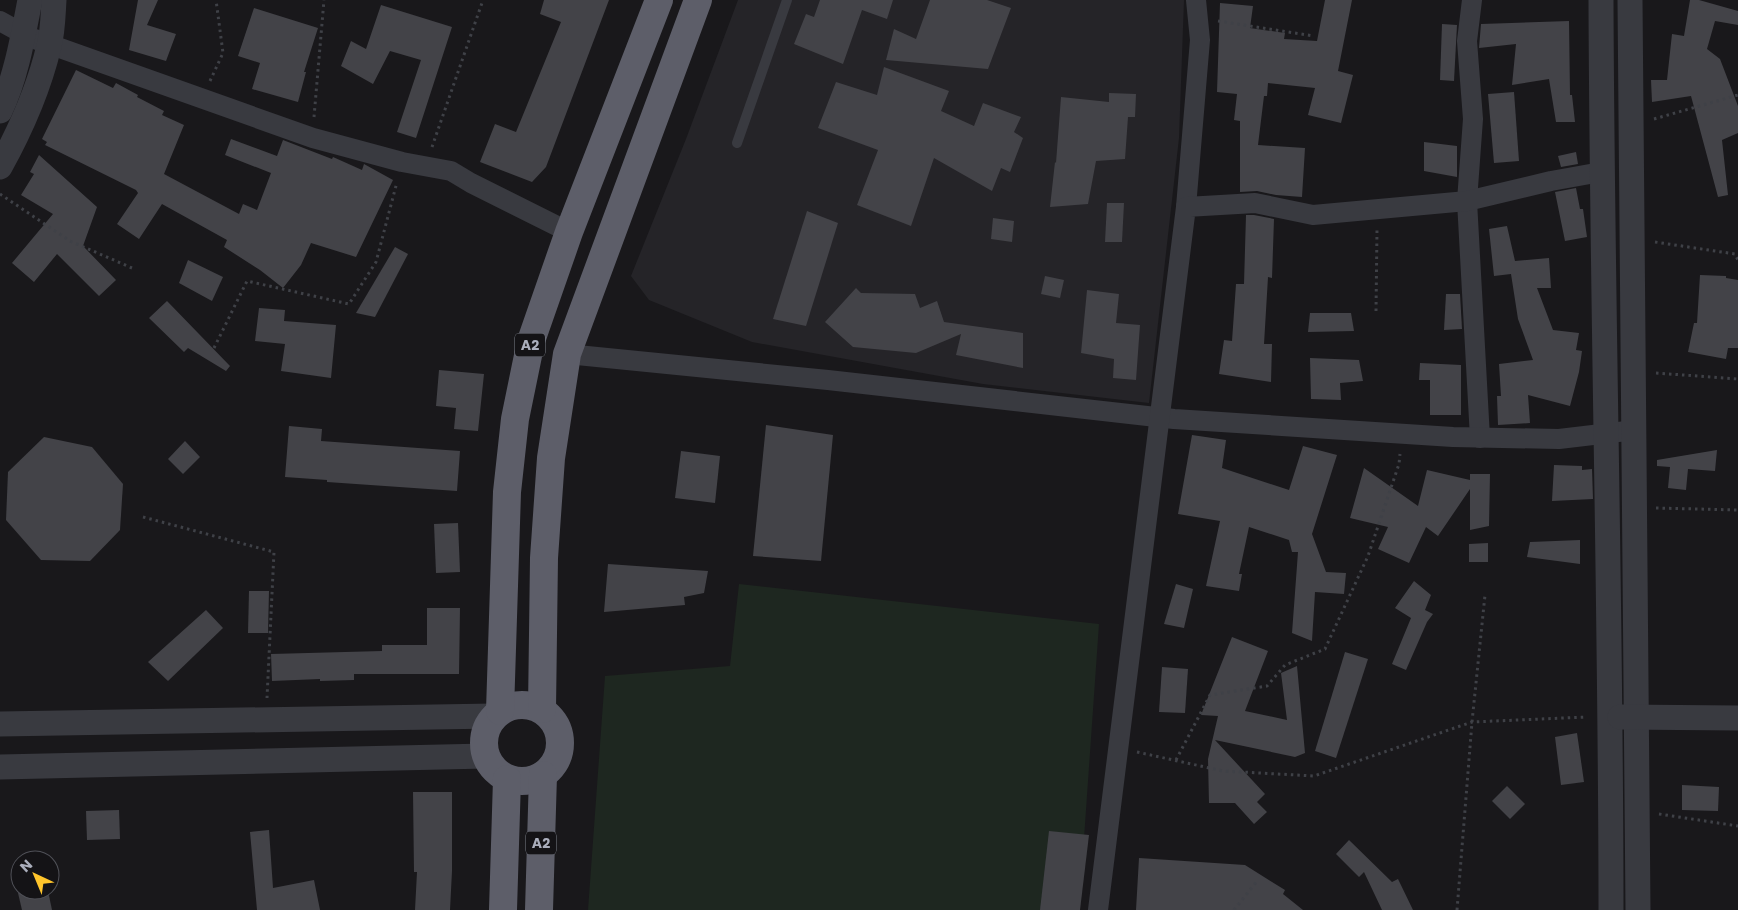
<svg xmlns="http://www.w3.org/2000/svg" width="1738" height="910" font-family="Poppins,sans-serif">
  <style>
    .built { fill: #252428 }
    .green { fill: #1e2720 }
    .building { fill: #434348 }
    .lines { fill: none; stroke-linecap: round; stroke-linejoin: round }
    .path { stroke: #3f4147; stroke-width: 3; stroke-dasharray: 2.5 4; stroke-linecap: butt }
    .service { stroke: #393a40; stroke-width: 10 }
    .minor { stroke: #393a40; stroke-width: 20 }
    .tertiary { stroke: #393a40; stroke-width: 25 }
    .trunk { stroke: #5d5e69; stroke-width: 28 }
    .labels { text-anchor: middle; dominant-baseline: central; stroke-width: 4.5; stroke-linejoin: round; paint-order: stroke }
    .shield { fill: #141316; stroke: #7d808a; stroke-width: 1 }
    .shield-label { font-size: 14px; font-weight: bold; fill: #aaaebc }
  </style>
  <rect width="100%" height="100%" fill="#19181b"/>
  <polygon class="built" points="738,0 1184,0 1179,138 1149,403 983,384 752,342 649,300 631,276 686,139"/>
  <polygon class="green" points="739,584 1099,624 1079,910 588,910 605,676 730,666"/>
  <g class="building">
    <polygon points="138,0 158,0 147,25 176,34 166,61 129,50"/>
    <polygon points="544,0 609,0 546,167 532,182 480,162 495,124 516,132 561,22 540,14"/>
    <polygon points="820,0 893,0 887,19 862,10 843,64 794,44 806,14 814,17"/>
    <polygon points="930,0 987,0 1011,8 988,69 886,60 894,29 916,39"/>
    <polygon points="1325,0 1352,0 1338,71 1353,75 1341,123 1308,115 1315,88 1268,83 1267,96 1264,96 1258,145 1305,148 1302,197 1276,195 1257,191 1240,192 1240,121 1234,120 1237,94 1217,92 1220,3 1253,6 1250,28 1285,33 1284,39 1317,41"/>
    <polygon points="1690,0 1699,0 1738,11 1738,25 1715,21 1707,49 1720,59 1738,106 1738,133 1722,140 1728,195 1718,197 1691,96 1652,102 1651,80 1667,80 1672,34 1684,36"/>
    <polygon points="381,5 452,27 416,138 397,132 421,60 390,51 373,84 341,66 351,41 366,49"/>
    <polygon points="254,8 318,28 304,72 306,72 298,102 252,89 260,63 238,56"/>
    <polygon points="1569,21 1570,95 1572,95 1575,122 1556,122 1549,79 1512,85 1516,44 1479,48 1481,24"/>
    <polygon points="1442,24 1457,25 1454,81 1440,80"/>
    <polygon points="884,67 949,91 941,111 974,126 983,103 1021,117 1014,132 1023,138 1010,172 1001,168 992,191 934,158 911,226 857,205 878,150 818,128 836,82 877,95"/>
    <polygon points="76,70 113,88 116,83 138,95 137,97 164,111 162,115 184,125 164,174 239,214 243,204 257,210 271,173 225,155 231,139 277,156 283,140 332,159 333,157 362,170 364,164 393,180 356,257 311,243 301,265 283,288 260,270 224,247 227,240 162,204 139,239 117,224 138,193 136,190 45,145 47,142 42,139"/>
    <polygon points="1514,92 1519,161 1494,163 1488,94"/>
    <polygon points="1109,93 1136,94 1135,117 1128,117 1125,159 1096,161 1088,204 1050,207 1055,162 1056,163 1061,97 1109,102"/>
    <polygon points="1424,142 1457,146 1457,177 1424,171"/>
    <polygon points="1576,152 1578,164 1561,167 1558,156"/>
    <polygon points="39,155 97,207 83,246 116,280 99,296 57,254 34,282 12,263 53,214 21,195 34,174 30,172"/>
    <polygon points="1576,188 1580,209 1583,209 1587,237 1565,241 1555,192"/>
    <polygon points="1107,203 1124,203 1122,242 1105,242"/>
    <polygon points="807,211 838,223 806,326 773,319"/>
    <polygon points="1246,215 1254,215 1274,219 1272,278 1268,277 1264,344 1272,344 1271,382 1219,374 1224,340 1232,341 1236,284 1244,284"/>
    <polygon points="993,218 1014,221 1012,242 991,239"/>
    <polygon points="1507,226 1515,261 1549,258 1551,288 1537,288 1553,330 1579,333 1576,350 1582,351 1579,372 1570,406 1528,395 1530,423 1498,425 1497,396 1501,396 1499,364 1533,360 1518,319 1511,274 1494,276 1489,229"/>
    <polygon points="395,247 408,254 375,317 356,313"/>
    <polygon points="188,260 223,277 212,301 179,283"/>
    <polygon points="1700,275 1726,276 1726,278 1738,280 1738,348 1728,348 1726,359 1688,352 1694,323 1697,323"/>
    <polygon points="1045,276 1064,280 1060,298 1041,294"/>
    <polygon points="856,288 861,293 915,294 920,308 937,301 944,322 1023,333 1023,368 956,355 961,334 916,353 853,347 825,322"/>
    <polygon points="1087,290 1119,294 1116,323 1140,325 1136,380 1113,378 1114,359 1081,353"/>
    <polygon points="1446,294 1460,294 1462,329 1444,330"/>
    <polygon points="167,301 230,366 226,371 188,348 184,352 149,318"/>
    <polygon points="259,308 285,310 284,321 336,325 331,378 281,371 285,344 255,341"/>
    <polygon points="1310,313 1351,313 1354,331 1308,332"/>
    <polygon points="1310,358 1359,360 1363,381 1340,383 1341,400 1311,399"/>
    <polygon points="1420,363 1461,365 1461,415 1430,415 1430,380 1419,380"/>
    <polygon points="439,370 484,374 478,431 454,429 456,408 436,406"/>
    <polygon points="766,425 833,435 821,561 753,556"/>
    <polygon points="289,426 322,429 321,441 460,451 457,491 327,482 327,480 285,477"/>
    <polygon points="1192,435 1226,440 1222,468 1289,490 1303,446 1337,455 1312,534 1326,572 1346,573 1344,594 1315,592 1312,641 1292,633 1298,552 1292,552 1289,540 1249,527 1239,574 1242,574 1239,591 1206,586 1220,521 1178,514"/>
    <polygon points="44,437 92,447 123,484 120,530 90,561 41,560 6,520 8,472"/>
    <polygon points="185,441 200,457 183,474 168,459"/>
    <polygon points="1717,450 1715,471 1688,469 1686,490 1668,488 1670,467 1657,466 1657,460"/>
    <polygon points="681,451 720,456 715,503 675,498"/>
    <polygon points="1554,465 1582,466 1582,470 1592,469 1593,499 1552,501"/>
    <polygon points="1364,468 1418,506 1427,470 1470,480 1470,474 1490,474 1489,526 1470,530 1470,489 1438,536 1426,527 1409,563 1378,549 1388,527 1350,518"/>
    <polygon points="458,523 460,572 436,573 434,524"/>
    <polygon points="1580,540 1580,564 1527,557 1530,542"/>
    <polygon points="1488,543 1488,562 1469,562 1469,544"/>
    <polygon points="608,564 708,571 704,593 684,597 685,605 604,612"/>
    <polygon points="1414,581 1431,595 1425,610 1433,614 1427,622 1406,670 1392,664 1411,618 1395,608"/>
    <polygon points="1176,584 1193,589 1184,628 1164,624"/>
    <polygon points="249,591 269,591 268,633 248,633"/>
    <polygon points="427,608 460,608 459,674 354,674 354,680 320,681 320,679 272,681 271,654 382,651 382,645 427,645"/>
    <polygon points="206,610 223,628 168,681 148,662"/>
    <polygon points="1232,637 1268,651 1245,711 1287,720 1281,673 1297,666 1305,753 1295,757 1215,740 1265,794 1257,802 1267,812 1254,824 1235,803 1209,803 1208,759 1218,716 1201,715"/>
    <polygon points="1345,652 1368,659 1336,758 1315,751"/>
    <polygon points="1162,667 1188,669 1185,713 1159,712"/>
    <polygon points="1577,733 1584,782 1561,785 1555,737"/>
    <polygon points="1682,785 1719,787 1718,811 1682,810"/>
    <polygon points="1507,786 1525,804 1510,819 1492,801"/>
    <polygon points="413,792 452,792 452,871 450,910 415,910 417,872 414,872"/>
    <polygon points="119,810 120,839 87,840 86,811"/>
    <polygon points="269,830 273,888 314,880 320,910 257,910 250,832"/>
    <polygon points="1049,831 1089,835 1080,910 1040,910"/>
    <polygon points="1349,840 1392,882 1398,879 1413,910 1382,910 1364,872 1359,877 1336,854"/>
    <polygon points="1139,858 1245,865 1285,890 1283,894 1303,910 1136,910"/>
    <polygon points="48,891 52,910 22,910 18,893"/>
  </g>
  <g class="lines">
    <g class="path">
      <polyline points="1218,21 1314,36"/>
      <polyline points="210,81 223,53 216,0"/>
      <polyline points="314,117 324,0"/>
      <polyline points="1654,119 1738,95"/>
      <polyline points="432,147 483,0"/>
      <polyline points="0,194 70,241 132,268"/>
      <polyline points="1655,242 1735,254 1738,260"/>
      <polyline points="1376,311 1377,229"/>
      <polyline points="214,348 247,281 349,304 376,262 397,182"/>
      <polyline points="1656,373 1738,379"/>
      <polyline points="1656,508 1738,510"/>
      <polyline points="143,517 274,552 267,698"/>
      <polyline points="1137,752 1223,771 1314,776 1472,722 1587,717"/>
      <polyline points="1176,760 1210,695 1267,686 1285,665 1325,649 1368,556 1399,464 1400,454"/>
      <polyline points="1659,814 1738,826"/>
      <polyline points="1234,910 1258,880"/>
      <polyline points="1457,910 1472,722 1485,595"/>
    </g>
    <polyline class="service" points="737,143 787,0"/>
    <g class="minor">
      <polyline points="1472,0 1467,41 1473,119 1467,201 1480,438"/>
      <polyline points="0,21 29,37 313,138 402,162 451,171 471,183 569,232"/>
      <polyline points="1186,207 1200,40 1196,0"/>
      <polyline points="567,354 828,380 1174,419 1453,437 1559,439 1635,430"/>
      <polyline points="1098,910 1186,207 1255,203 1313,215 1467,201 1551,181 1601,172"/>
    </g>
    <g class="tertiary">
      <path d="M1601 0C1602 303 1611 607 1611 910"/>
      <polyline points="1630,0 1638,910"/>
      <path d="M0 111C16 78 23 36 30 0"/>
      <path d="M0 167C21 129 39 88 49 46 53 31 53 15 54 0"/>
      <polyline points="1620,717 1738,718"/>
      <polyline points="0,724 494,716"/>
      <polyline points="0,767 486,756"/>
    </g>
    <g class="trunk">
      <circle cx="522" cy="743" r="38"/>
      <polyline points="542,709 544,558 551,458 567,354 698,0"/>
      <polyline points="500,711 507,492 515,419 531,341 569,232 659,0"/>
      <polyline points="503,910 507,779"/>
      <polyline points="539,910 543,775"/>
    </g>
  </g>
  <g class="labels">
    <g class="shield">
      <rect x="515" y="333.5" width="30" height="23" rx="4"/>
      <rect x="526" y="831.5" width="30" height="23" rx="4"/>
    </g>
    <g class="shield-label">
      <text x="530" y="345">A2</text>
      <text x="541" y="843">A2</text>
    </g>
  </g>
  <g transform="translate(35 875) rotate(316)"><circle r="24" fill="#141316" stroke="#505158"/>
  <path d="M0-4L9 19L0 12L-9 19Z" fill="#ffc52c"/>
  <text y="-8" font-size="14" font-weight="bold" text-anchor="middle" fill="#aaaebc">N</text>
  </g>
</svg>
